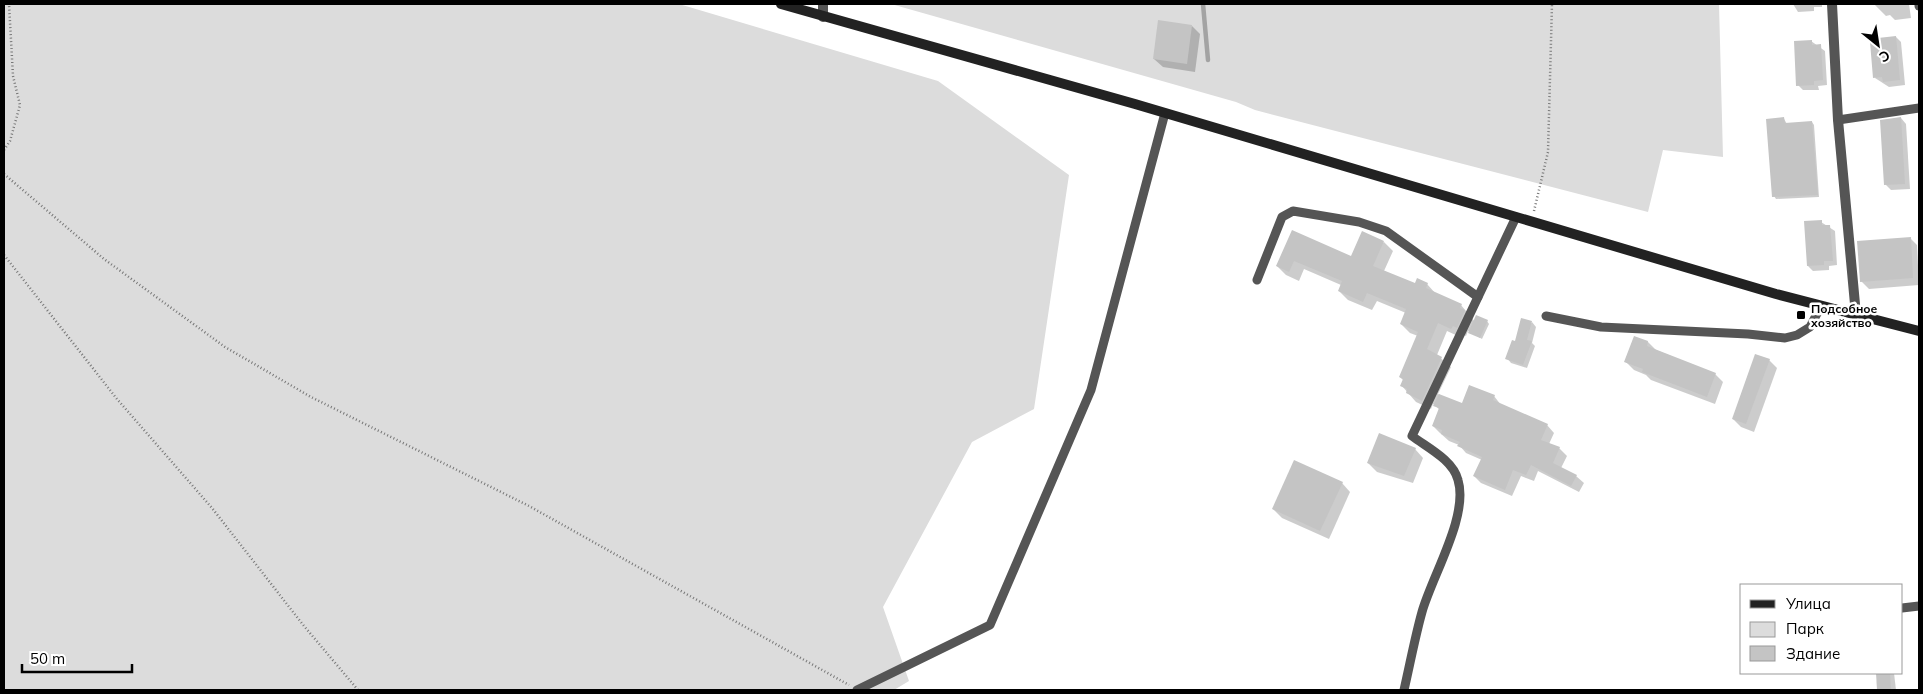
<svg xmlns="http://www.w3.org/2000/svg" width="1923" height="694" font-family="Mulish,sans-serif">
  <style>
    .green { fill: #dcdcdc }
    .shadow { fill: #0003 }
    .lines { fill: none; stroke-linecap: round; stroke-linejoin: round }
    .stream { stroke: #a3a3a3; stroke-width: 4.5 }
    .building { fill: #c4c4c4 }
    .path { stroke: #777; stroke-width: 2.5; stroke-dasharray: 1 2.5; stroke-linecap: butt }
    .lane { stroke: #555; stroke-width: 9 }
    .street { stroke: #555; stroke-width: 10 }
    .secondary { stroke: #222; stroke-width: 10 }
    .poi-dot { fill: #000; stroke: #fff; stroke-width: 2 }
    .labels { text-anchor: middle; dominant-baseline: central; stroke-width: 5; stroke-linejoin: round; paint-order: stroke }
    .poi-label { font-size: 12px; font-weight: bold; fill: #000; stroke: #fff; text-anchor: start }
  </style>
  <rect width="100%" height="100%" fill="#fff"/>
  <g class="green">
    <polygon points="4,4 679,4 938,81 1069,175 1034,409 972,442 883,607 909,681 894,690 4,690"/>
    <polygon points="891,4 1719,4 1723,157 1663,150 1648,212 1255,110 1236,102"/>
  </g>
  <g class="shadow">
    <polygon points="1793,4 1822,4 1822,7 1814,7 1814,11 1798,12"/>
    <polygon points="1874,4 1909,4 1911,18 1895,20 1890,15 1886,16"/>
    <polygon points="1192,26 1200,34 1195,72 1163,67 1154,59"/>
    <polygon points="1896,37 1901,42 1905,85 1889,87 1875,78"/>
    <polygon points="1811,41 1825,51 1827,85 1818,86 1819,90 1803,90 1798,85"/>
    <polygon points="1901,118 1906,124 1910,189 1891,190 1885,184"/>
    <polygon points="1784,119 1787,124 1812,122 1814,125 1819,197 1776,199 1774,196"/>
    <polygon points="1821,222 1835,231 1837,265 1829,266 1829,270 1813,271 1808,266"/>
    <polygon points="1292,232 1352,258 1384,242 1393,251 1384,271 1415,285 1427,284 1436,294 1461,305 1475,322 1487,321 1489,324 1482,339 1468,331 1466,336 1462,334 1460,337 1447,331 1437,355 1451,367 1438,394 1462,405 1494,396 1501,405 1547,425 1554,433 1549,444 1559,448 1567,456 1561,468 1576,476 1584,483 1579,492 1538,471 1534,481 1521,476 1512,496 1481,483 1474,476 1482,460 1466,453 1459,445 1449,441 1440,433 1433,426 1440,410 1433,404 1431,409 1416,402 1402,386 1404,381 1400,377 1418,336 1410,333 1401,324 1406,313 1377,301 1372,310 1348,300 1339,291 1341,285 1304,269 1299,281 1286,275 1277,266"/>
    <polygon points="1910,238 1917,245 1919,285 1869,289 1861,281"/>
    <polygon points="1532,322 1536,327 1532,343 1535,346 1527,368 1511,363 1507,358"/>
    <polygon points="1635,337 1648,342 1656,350 1715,374 1723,382 1715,404 1651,380 1646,375 1634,370 1626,362"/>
    <polygon points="1769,360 1777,368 1754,432 1741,427 1733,419"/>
    <polygon points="1415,449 1423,458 1413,483 1377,472 1368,463"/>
    <polygon points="1342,483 1350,492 1329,539 1282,518 1273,509"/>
    <polygon points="1877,673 1894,673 1896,690 1879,690"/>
  </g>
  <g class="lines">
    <polyline class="stream" points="1203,4 1208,60"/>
  </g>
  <g class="building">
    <polygon points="1158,20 1192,25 1187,64 1153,59"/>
    <polygon points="1896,36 1900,80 1883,82 1882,77 1873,78 1870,42 1879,41 1878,38"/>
    <polygon points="1812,40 1812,45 1821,44 1823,80 1814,81 1814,85 1796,86 1794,41"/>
    <polygon points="1784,117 1785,123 1812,121 1818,195 1772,197 1766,119"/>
    <polygon points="1901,117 1905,184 1884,185 1880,120"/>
    <polygon points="1822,220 1822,225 1830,225 1833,261 1824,261 1824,265 1807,266 1804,221"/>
    <polygon points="1292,230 1351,256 1362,231 1384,241 1373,266 1415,283 1417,278 1428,283 1426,288 1462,304 1460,308 1465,310 1457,328 1453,326 1451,329 1438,323 1427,349 1442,357 1422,401 1406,393 1407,389 1400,386 1403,379 1399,377 1418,332 1400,324 1406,309 1367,293 1363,302 1338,291 1342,281 1294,261 1289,272 1276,266"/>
    <polygon points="1911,237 1913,278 1860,282 1857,241"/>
    <polygon points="1476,315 1488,320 1480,338 1468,333"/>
    <polygon points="1521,318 1532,321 1527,340 1532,341 1523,365 1505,359 1512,340 1515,341"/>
    <polygon points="1634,336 1648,341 1647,346 1716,373 1707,397 1642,372 1643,369 1624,362"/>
    <polygon points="1755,354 1770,359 1746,424 1732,419"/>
    <polygon points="1469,385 1495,395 1493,400 1548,424 1541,440 1560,447 1553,463 1577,475 1571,486 1531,465 1526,475 1513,470 1505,490 1473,476 1482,457 1457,446 1460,442 1441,434 1442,430 1432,426 1439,408 1433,406 1439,394 1462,403"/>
    <polygon points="1379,433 1416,448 1404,476 1367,463"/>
    <polygon points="1294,460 1343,482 1320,531 1272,509"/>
    <polygon points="1876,673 1890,673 1891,690 1877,690"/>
  </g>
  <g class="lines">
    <g class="path">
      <polyline points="4,150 10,141 20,105 13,76 9,4"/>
      <polyline points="4,174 104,259 225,347 311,397 529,506 849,685"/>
      <polyline points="1534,211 1548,152 1552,4"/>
      <polyline points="4,255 117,399 212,508 304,626 358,690"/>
    </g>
    <g class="lane">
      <polyline points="1919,4 1919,6"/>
      <polyline points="1838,120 1919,108"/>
      <polyline points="1257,280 1282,217 1293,211 1359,222 1386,231 1478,297"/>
      <polyline points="1546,316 1601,327 1748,334 1785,338 1797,335 1810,327 1821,306"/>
      <polyline points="1902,608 1919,606"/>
      <polyline points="857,690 990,625 1091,390 1165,113"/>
      <path d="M1404 690C1410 664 1415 637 1422 612 1432 576 1469 516 1458 480 1453 460 1428 448 1412 436L1516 217"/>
    </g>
    <g class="street">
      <polyline points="823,4 823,17"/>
      <polyline points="1832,4 1838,120 1856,315"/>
    </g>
    <polyline class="secondary" points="781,4 1135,104 1776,294 1919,331"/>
  </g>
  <rect class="poi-dot" x="1796" y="310" width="10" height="10" rx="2.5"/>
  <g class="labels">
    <g class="poi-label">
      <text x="1811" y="308">Подсобное<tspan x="1811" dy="14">хозяйство</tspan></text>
    </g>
  </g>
  <rect width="1923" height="694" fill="none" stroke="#000000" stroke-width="10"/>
  <rect x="1740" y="584" width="162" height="90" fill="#ffffff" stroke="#999999"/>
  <rect x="1750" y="600" width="25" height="8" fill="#222222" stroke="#999999"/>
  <text x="1786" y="609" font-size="15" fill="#000000">Улица</text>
  <rect x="1750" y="622" width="25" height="15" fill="#dcdcdc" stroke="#999999"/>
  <text x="1786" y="634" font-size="15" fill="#000000">Парк</text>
  <rect x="1750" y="646" width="25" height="15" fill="#c4c4c4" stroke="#999999"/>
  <text x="1786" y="659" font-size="15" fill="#000000">Здание</text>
  <g transform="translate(1878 45) rotate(150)" stroke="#ffffff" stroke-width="4" paint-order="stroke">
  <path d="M0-4L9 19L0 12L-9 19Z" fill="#000000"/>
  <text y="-8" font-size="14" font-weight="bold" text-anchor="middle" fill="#000000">С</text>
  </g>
  <path d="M22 664v8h110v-8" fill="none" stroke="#000000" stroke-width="2.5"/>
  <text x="30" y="664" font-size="15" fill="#000000" stroke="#ffffff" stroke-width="4" paint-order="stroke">50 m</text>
</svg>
